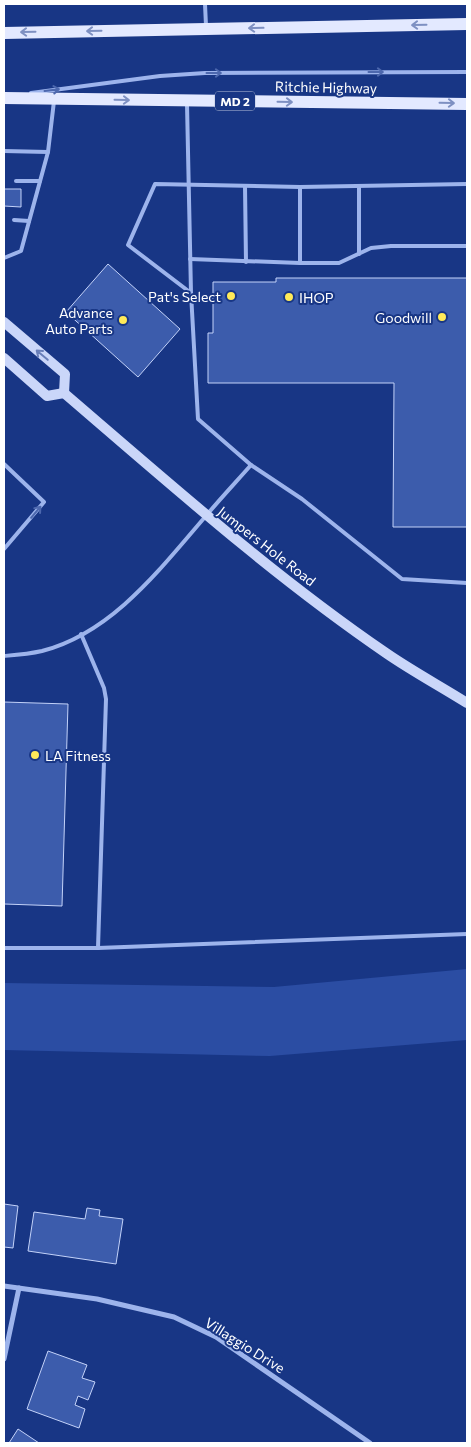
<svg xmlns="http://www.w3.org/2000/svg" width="471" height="1447" font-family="Commissioner,sans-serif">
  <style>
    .green { fill: #2b4da3 }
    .building { fill: #3c5cac; stroke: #c3d2f9 }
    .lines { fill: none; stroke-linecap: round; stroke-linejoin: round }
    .service { stroke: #9db4ec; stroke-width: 4 }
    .minor { stroke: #9db4ec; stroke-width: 5 }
    .secondary { stroke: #cad6f9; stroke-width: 10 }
    .primary { stroke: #e3e9ff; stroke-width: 12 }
    .oneway { stroke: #7e90c2 }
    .oneway2 { stroke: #4d68ae }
    .oneway3 { stroke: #687eb9 }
    .poi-dot { fill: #ffea59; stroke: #183685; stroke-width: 2 }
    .labels { text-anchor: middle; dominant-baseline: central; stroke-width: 4; stroke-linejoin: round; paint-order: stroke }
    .shield { fill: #183685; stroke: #bac3da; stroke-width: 1 }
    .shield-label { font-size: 12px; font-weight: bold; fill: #fff }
    .street-label { font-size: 14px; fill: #fff; stroke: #183685 }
    .poi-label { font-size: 14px; fill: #fff; stroke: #183685; text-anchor: end }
  </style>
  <rect width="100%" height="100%" fill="#183685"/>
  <polygon class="green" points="467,969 467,1040 270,1056 4,1050 4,983 274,987"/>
  <g class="building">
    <polygon points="4,189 21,189 21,207 4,206"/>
    <polygon points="108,264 180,329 138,377 66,312"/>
    <polygon points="276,278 467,278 467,527 393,527 394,383 208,383 208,333 213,333 213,282 276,282"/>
    <polygon points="4,702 68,704 62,906 4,904"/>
    <polygon points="4,1204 18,1206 13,1248 4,1247"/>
    <polygon points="87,1208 100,1210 99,1216 123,1219 116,1264 28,1251 34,1212 85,1219"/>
    <polygon points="48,1351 87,1365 82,1378 95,1382 88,1400 78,1396 75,1405 85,1409 79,1428 27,1409"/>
    <polygon points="18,1429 39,1443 9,1443"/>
  </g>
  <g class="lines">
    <g class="service">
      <polyline points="205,4 206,26"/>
      <polyline points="31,93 160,76 205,73 467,72"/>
      <polyline points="4,151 48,152"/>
      <polyline points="16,181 40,181"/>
      <polyline points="245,186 246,262"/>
      <polyline points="300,187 300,263"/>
      <polyline points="14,220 29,221"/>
      <polyline points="359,254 359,186"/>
      <polyline points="4,258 21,251 48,152 54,101"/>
      <polyline points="190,259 300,263 339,263 371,248 391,246 467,246"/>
      <polyline points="191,293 128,245 155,184 300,187 467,184"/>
      <polyline points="4,464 44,502 4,549"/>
      <polyline points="251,465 302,499 402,579 467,583"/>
      <polyline points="81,634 104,688 106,699 98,948 467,934"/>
      <path d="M4 656C16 655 29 654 42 651 112 633 160 569 205 517 220 499 236 482 251 465L198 419 191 293 187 104"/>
      <polyline points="4,948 98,948"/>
    </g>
    <g class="minor">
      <polyline points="4,1286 97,1299 174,1317 216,1337 370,1443"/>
      <polyline points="4,1359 19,1288"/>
    </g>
    <g class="secondary">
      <polyline points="4,322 65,374 64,393"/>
      <polyline points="4,358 47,396 64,393"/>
      <path d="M64 393C169 483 272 575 386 653 412 671 440 686 467 703"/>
    </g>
    <g class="primary">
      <polyline points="4,33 467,24"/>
      <polyline points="4,98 467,104"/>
    </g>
  </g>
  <defs><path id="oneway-shaft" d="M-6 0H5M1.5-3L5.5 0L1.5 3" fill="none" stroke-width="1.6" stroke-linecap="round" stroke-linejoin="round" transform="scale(1.25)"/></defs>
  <g class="oneway">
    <use href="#oneway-shaft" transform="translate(419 25) rotate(179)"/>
    <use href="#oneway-shaft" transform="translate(256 28) rotate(179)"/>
    <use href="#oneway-shaft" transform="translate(94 31) rotate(179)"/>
    <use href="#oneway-shaft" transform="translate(28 32) rotate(179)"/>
    <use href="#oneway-shaft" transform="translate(122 100) rotate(1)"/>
    <use href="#oneway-shaft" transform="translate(285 102) rotate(1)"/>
    <use href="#oneway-shaft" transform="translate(447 103) rotate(1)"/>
  </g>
  <g class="oneway2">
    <use href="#oneway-shaft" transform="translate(376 72)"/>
    <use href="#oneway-shaft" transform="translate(214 73)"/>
    <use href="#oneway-shaft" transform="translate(52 90) rotate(-7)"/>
    <use href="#oneway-shaft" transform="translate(36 512) rotate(-50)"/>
  </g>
  <use class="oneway3" href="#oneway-shaft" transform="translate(42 355) rotate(-140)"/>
  <g class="poi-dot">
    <circle cx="231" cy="296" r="5"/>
    <circle cx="289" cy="297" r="5"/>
    <circle cx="442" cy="317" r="5"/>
    <circle cx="123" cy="320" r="5"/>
    <circle cx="35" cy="755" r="5"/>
  </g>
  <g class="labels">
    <rect class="shield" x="215" y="91.5" width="40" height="19" rx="4"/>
    <g class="shield-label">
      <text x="235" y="101">MD 2</text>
    </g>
    <g class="street-label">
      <text transform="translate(326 87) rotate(1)">Ritchie Highway</text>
      <text transform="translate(267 546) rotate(38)">Jumpers Hole Road</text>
      <text transform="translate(245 1345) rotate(32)">Villaggio Drive</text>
    </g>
    <g class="poi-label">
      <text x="221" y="296">Pat's Select</text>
      <text x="299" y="297" text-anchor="start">IHOP</text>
      <text x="113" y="312">Advance<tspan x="113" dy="16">Auto Parts</tspan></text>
      <text x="432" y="317">Goodwill</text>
      <text x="45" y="755" text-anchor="start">LA Fitness</text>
    </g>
  </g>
  <rect width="471" height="1447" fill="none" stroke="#ffffff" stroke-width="10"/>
</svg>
